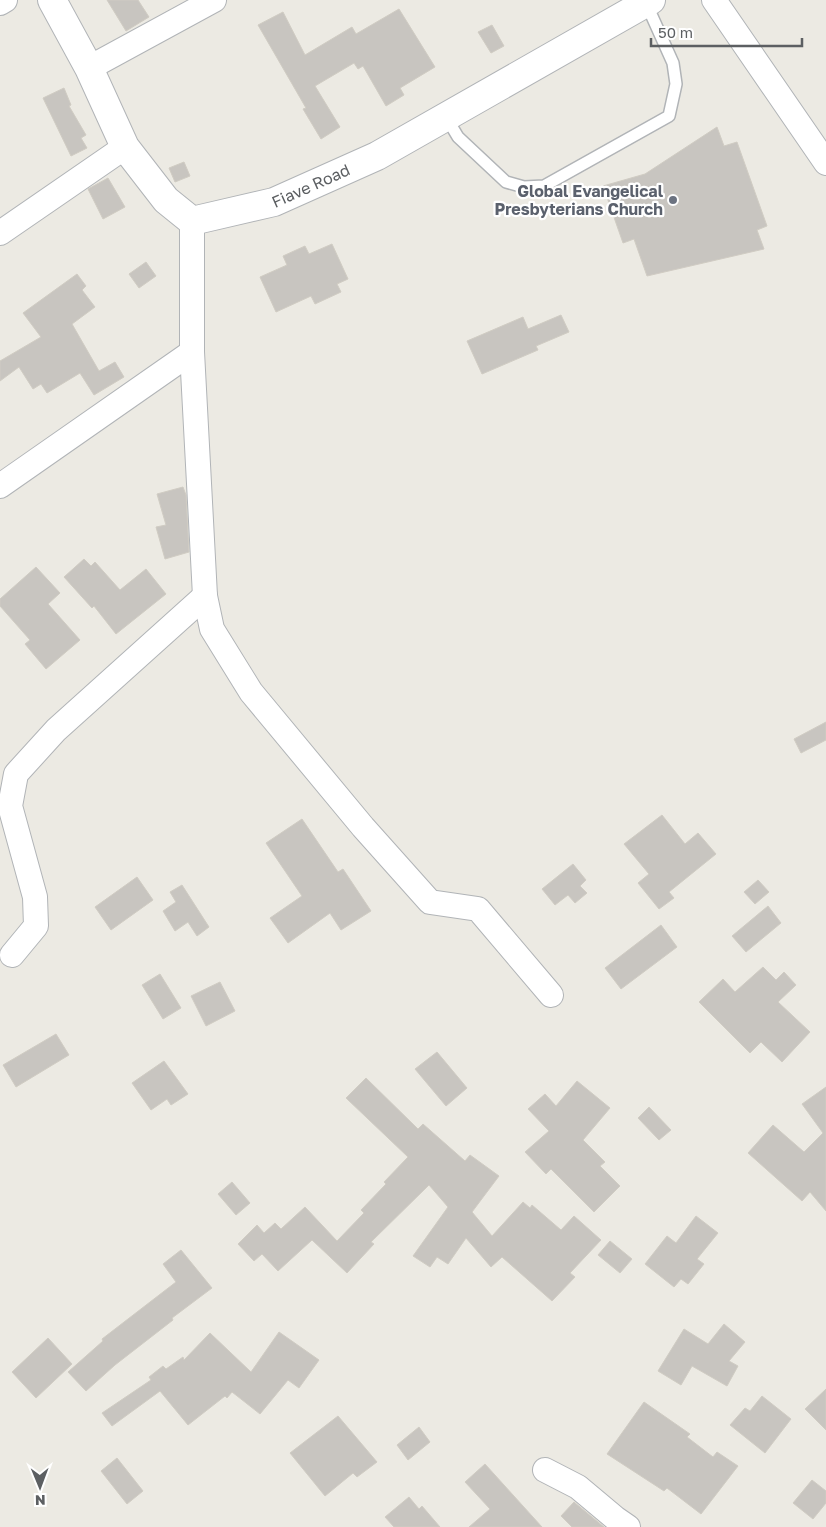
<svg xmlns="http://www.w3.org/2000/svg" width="826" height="1527" font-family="'Golos Text',sans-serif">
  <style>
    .building { fill: #c8c5c0; stroke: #d0ccc3 }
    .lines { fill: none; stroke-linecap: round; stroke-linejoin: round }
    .service-casing { stroke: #b1b4b7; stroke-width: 14 }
    .minor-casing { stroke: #b1b4b7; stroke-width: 26 }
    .tertiary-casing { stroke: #b1b4b7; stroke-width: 30 }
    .service { stroke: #fff; stroke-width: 11 }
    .minor { stroke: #fff; stroke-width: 24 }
    .tertiary { stroke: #fff; stroke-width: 28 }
    .worship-dot { fill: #6b7280; stroke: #fff; stroke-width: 2 }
    .labels { text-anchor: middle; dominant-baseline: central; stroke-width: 4.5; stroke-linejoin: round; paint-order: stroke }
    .street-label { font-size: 16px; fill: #5c5f62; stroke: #fff }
    .worship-label { font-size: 16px; font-weight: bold; fill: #5b616d; stroke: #fff; text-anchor: end }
  </style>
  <rect width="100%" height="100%" fill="#eceae3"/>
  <g class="building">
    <polygon points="107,0 138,0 149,17 126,31"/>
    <polygon points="399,9 435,67 400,88 404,95 386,106 363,66 358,69 354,63 315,86 340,127 321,139 303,109 306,108 258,25 283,12 305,55 352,27 356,34"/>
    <polygon points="492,25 504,46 491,53 478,32"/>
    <polygon points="64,88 71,105 69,106 86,135 81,138 87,148 71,156 43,98"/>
    <polygon points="717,127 724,146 737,142 767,226 757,230 764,249 647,276 634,239 623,243 603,186 645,174"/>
    <polygon points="184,162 190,176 175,182 169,168"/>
    <polygon points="108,178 125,207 103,219 88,189"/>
    <polygon points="332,244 348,279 337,284 341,292 315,304 311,296 276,312 260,277 287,265 283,256 305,246 309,254"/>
    <polygon points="146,262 156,276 139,288 129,274"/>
    <polygon points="77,274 86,286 82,290 95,307 72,324 99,371 115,362 124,377 94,395 80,373 47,393 41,384 33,389 19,367 0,381 0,361 41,337 23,313"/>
    <polygon points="561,315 569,332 536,346 538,350 482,374 467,341 523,317 528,329"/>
    <polygon points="183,487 186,495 189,552 165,559 156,527 166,525 157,494"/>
    <polygon points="84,559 91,566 95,562 120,590 146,569 166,594 116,634 94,606 92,608 64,577"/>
    <polygon points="36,567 60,593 48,604 80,640 46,669 25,644 30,640 0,606 0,599"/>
    <polygon points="826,722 826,740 801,753 794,739"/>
    <polygon points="662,815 685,844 698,833 716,854 669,892 674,898 659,909 638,883 649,874 624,844"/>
    <polygon points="302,819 338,872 343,869 371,911 341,930 330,913 288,943 270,918 302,896 266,843"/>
    <polygon points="573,864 586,880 580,886 587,893 575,903 568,895 555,905 542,889"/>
    <polygon points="137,877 153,900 111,930 95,907"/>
    <polygon points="758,880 769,892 755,904 744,892"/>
    <polygon points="182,885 209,927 197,936 188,922 175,931 163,911 176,902 170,892"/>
    <polygon points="768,906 781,923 746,952 732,936"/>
    <polygon points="661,925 677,947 621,989 605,968"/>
    <polygon points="763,967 776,980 784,972 796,985 778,1002 810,1032 782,1062 761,1042 750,1053 699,1002 723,979 735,992"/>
    <polygon points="160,974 181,1008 163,1019 142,985"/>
    <polygon points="220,982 235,1011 206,1026 191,996"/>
    <polygon points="56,1034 69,1055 16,1087 3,1065"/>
    <polygon points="437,1052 467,1088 446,1106 415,1069"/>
    <polygon points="164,1061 188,1094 171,1105 167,1099 151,1110 132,1083"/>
    <polygon points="366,1078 418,1129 423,1124 465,1161 470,1155 499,1176 472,1212 492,1236 523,1202 530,1208 532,1205 561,1230 574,1216 601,1240 570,1273 575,1277 552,1301 502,1257 491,1267 466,1238 448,1264 437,1257 430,1267 413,1256 448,1207 429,1185 371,1242 374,1244 347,1273 312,1240 278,1271 262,1254 254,1261 238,1244 257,1225 264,1233 275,1223 281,1229 305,1207 337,1241 364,1213 361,1210 386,1184 384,1182 408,1157 346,1098"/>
    <polygon points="577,1081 610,1108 583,1140 605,1162 600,1166 620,1186 594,1212 551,1169 546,1174 525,1152 549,1131 528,1109 545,1094 556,1106"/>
    <polygon points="826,1087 826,1211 810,1192 802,1201 748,1153 773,1125 804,1152 823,1133 802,1104"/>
    <polygon points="649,1107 671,1130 659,1140 638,1118"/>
    <polygon points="232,1182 250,1203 236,1215 218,1194"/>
    <polygon points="696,1216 718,1233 697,1259 704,1264 688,1284 681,1279 674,1287 645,1264 667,1236 676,1243"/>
    <polygon points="610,1241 632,1259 620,1273 598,1255"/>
    <polygon points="181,1250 212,1288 172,1318 173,1320 115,1365 86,1391 68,1372 103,1341 102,1339 176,1282 163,1264"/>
    <polygon points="724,1324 745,1342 729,1361 738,1366 727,1386 692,1366 681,1385 658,1371 684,1329 708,1344"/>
    <polygon points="279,1332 319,1360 299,1388 288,1380 260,1414 232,1392 227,1398 225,1396 188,1425 160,1391 112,1426 102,1413 151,1380 149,1377 163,1366 166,1369 183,1357 184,1360 210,1333 251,1372"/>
    <polygon points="48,1338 72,1364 36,1398 12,1372"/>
    <polygon points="826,1389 826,1430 805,1409"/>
    <polygon points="762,1396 791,1419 765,1453 730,1425 745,1408 750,1411"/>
    <polygon points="644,1402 690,1434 687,1437 713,1457 717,1452 738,1466 701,1514 667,1488 664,1491 607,1454"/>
    <polygon points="338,1416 377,1462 357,1477 353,1473 325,1496 290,1453"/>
    <polygon points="419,1427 430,1442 408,1460 397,1445"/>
    <polygon points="117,1458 143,1491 127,1504 101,1471"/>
    <polygon points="485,1464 542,1527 469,1527 490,1509 465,1482"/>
    <polygon points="812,1480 826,1491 826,1503 813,1519 793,1503"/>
    <polygon points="409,1497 419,1509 422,1506 440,1527 394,1527 385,1517"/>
    <polygon points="574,1502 604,1527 572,1527 561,1516"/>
  </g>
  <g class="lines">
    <defs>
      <polyline id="service" points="446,117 458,137 506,182 524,187 544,186 669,116 676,84 673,63 646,3"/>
      <g id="minor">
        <polyline points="714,0 826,163"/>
        <polyline points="0,3 5,0"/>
        <polyline points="89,68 214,0"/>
        <polyline points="192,221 192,352 205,596 212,629 251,692 363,827 430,902 478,909 551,995"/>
        <polyline points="0,233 125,147"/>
        <polyline points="0,486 192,352"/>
        <polyline points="12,955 36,926 35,897 10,806 16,774 56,730 205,596"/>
        <polyline points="545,1470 578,1487 615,1518 628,1527"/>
      </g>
      <g id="tertiary">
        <path id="s1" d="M52 0 89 68 125 147 166 200 192 221 274 202 377 156 651 0"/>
      </g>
    </defs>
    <use href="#service" class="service-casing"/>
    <use href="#minor" class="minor-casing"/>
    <use href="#tertiary" class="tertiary-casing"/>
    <use href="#service" class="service"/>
    <use href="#minor" class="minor"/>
    <use href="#tertiary" class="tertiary"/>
  </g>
  <circle class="worship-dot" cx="673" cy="200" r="5"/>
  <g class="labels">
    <g class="street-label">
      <text stroke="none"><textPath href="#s1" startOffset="389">Fiave Road</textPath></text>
    </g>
    <g class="worship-label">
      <text x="663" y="191">Global Evangelical<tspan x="663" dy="18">Presbyterians Church</tspan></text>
    </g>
  </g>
  <g transform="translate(40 1487) rotate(179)" stroke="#ffffff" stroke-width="4" paint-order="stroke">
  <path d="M0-4L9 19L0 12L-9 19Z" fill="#5c5f62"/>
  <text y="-8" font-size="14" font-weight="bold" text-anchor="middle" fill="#5c5f62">N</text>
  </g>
  <path d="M651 38v8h151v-8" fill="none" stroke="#5c5f62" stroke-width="2.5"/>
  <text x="658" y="38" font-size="15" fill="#5c5f62" stroke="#ffffff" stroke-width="4" paint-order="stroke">50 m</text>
</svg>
